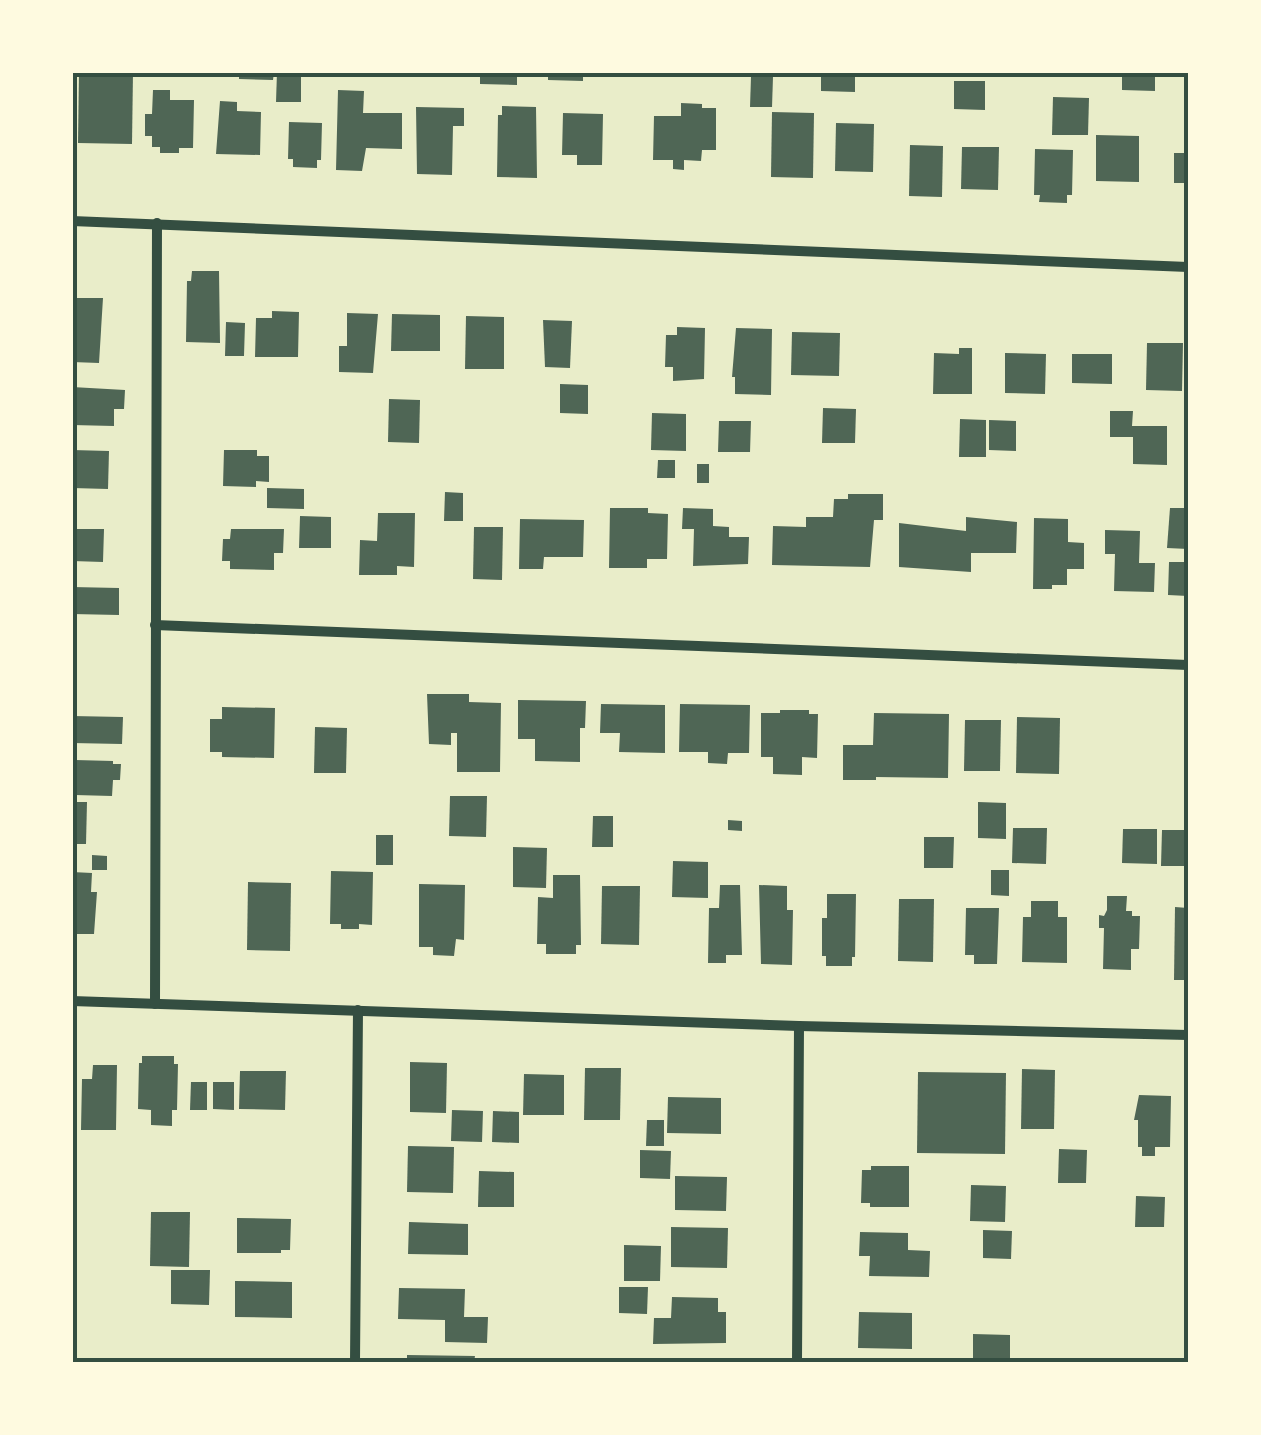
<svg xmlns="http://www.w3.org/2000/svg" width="1261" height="1435" font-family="Figtree,sans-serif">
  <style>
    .building { fill: #4f6655 }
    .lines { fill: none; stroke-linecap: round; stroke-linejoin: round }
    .minor { stroke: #344e41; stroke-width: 10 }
    .neatline { fill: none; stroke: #344e41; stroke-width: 4 }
  </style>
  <rect width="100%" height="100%" fill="#e9edc9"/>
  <g class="building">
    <polygon points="79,72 133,72 132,144 78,143"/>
    <polygon points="239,72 274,72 273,80 239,79"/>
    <polygon points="277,72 301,72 301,102 276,102"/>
    <polygon points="480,72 517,72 517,85 480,84"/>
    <polygon points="548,72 583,72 583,81 548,80"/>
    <polygon points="821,72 855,72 855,92 821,91"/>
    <polygon points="1122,72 1155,72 1155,91 1122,90"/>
    <polygon points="751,77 773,77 772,107 750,107"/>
    <polygon points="954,81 985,81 985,110 954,109"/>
    <polygon points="153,90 170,90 170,100 194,100 193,148 179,148 179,153 160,153 160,147 152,147 152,136 145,136 145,114 152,114"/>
    <polygon points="338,90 364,91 363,113 402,113 402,149 366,148 362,171 336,170"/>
    <polygon points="1053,97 1089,98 1088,135 1052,135"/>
    <polygon points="220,101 237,102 237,111 261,112 260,155 216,154"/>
    <polygon points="681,103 702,104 702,108 716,108 716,150 702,150 701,161 684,160 684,170 673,169 673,160 653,160 654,116 681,116"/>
    <polygon points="502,106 536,107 537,178 497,177 498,115 502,115"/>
    <polygon points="416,107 464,108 464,126 453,126 452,175 417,174"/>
    <polygon points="772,112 814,113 813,178 771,177"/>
    <polygon points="563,113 603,114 602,165 577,165 577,155 562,155"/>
    <polygon points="289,122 322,123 321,160 317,160 317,168 293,167 293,159 288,159"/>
    <polygon points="836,123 874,124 873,172 835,171"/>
    <polygon points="1096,135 1139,136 1139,182 1096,181"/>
    <polygon points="910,145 943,146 942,197 909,196"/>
    <polygon points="962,147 999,147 998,190 961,189"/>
    <polygon points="1035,149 1073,150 1072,195 1067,195 1067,203 1039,202 1040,195 1034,195"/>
    <rect x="1174" y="153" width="14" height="30"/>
    <polygon points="192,271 219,271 220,343 186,342 187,281 191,281"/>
    <polygon points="72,298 103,298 99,363 72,362"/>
    <polygon points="272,311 299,312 298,357 255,357 256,318 272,318"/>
    <polygon points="347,313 378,314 373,373 339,372 339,346 347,346"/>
    <polygon points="392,314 440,315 440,351 391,351"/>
    <polygon points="466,316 504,317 504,369 465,369"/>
    <polygon points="543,320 572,321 570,368 545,367"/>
    <polygon points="226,322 245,323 244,356 225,356"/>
    <polygon points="677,327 705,328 704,379 673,381 673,367 665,367 666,335 677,335"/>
    <polygon points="736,328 772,329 771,395 735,394 735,377 732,377"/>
    <polygon points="792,332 840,333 839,376 791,375"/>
    <polygon points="1147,343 1183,343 1182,391 1146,390"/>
    <polygon points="959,348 972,348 972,394 933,394 934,353 959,354"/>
    <polygon points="1005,353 1046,354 1045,394 1005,393"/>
    <polygon points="1072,354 1112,354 1112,384 1072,383"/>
    <polygon points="560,384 588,385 588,414 560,413"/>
    <polygon points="72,387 125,390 124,409 114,409 114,426 72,425"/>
    <polygon points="389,399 420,400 419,443 388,442"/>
    <polygon points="823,408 856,409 855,443 822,443"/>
    <polygon points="1110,411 1133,411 1132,426 1167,426 1167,465 1133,464 1133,437 1110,437"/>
    <polygon points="652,413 686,414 686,451 651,450"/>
    <polygon points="960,419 986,420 986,457 959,457"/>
    <polygon points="989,420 1016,421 1016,451 989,450"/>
    <polygon points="719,421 751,421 750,452 718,452"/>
    <polygon points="72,450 109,451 108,489 72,488"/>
    <polygon points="224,450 257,450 257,456 269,456 269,482 256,481 256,487 223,486"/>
    <polygon points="658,460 675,460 675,478 657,478"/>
    <rect x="697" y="464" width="12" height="19"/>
    <polygon points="267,488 304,489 304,509 267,508"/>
    <polygon points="445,492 463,493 463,521 444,521"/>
    <polygon points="848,494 883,494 883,520 874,520 870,567 772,565 773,526 806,527 806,517 833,517 834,499 848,499"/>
    <polygon points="610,508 648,508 648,513 668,514 667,559 647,559 647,568 609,568"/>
    <polygon points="683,508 713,509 713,526 729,527 729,537 749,537 748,564 693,566 694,529 682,529"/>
    <polygon points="1170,508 1187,508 1188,549 1167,548"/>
    <polygon points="378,513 415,513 414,567 397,566 397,575 359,575 360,540 377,541"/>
    <polygon points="300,516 331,517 331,548 299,548"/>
    <polygon points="966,517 1017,522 1016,553 971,553 971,572 899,567 899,523 966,531"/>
    <polygon points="1034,518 1068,519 1068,542 1084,543 1084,569 1067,569 1067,585 1052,585 1052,589 1033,589"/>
    <polygon points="520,519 584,520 583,557 544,557 543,569 519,569"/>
    <polygon points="474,527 503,527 502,580 473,579"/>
    <polygon points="72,529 104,529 103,562 72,561"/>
    <polygon points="231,529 284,529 283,553 274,553 274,570 230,569 230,561 222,561 223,539 230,539"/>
    <polygon points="1105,530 1140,531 1139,563 1155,563 1154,592 1114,591 1115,554 1105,554"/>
    <polygon points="1169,562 1188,562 1188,596 1168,595"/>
    <polygon points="72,587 119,588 119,615 72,614"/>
    <polygon points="427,694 469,694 469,702 501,703 500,772 457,772 457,733 451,733 451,745 429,744"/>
    <polygon points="518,700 586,701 585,728 580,728 580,762 535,761 535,739 518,739"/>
    <polygon points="601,704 665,705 665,753 619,752 620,733 600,733"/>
    <polygon points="680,704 750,705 749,753 728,753 727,764 708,763 708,752 679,752"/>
    <polygon points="222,707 275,708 274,758 222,757 222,752 210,752 210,719 222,719"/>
    <polygon points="780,710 809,710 809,714 818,714 817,758 802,757 802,775 773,774 773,757 761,757 761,713 780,713"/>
    <polygon points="874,713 949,714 948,778 876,777 876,780 843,780 843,745 873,745"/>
    <polygon points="72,716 123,717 122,744 72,743"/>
    <polygon points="1017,717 1060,718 1059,774 1016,773"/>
    <polygon points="965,720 1001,720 1000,771 964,771"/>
    <polygon points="315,727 347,728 346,773 314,773"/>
    <polygon points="75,760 113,761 113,764 121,764 120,780 113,780 112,796 75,795"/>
    <polygon points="450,796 487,796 486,837 449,836"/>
    <polygon points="72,802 87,802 86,844 72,844"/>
    <polygon points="978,802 1006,803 1006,839 978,838"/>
    <polygon points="593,816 613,816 613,847 592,847"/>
    <polygon points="728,820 742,821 742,831 728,830"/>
    <polygon points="1013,828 1047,828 1046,864 1012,863"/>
    <polygon points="1123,829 1157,829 1157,864 1122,863"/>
    <polygon points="1162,830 1188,830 1188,866 1161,866"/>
    <rect x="376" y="835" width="17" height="30"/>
    <polygon points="924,837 954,837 953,868 924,868"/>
    <polygon points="513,847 547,848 546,888 513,887"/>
    <polygon points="92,855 107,856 107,870 92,870"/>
    <polygon points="673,861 708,862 708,898 672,897"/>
    <polygon points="991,870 1009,870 1009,896 991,895"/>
    <polygon points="331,871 373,872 372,925 359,924 359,929 341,929 341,924 330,924"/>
    <polygon points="72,872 92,873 91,892 97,892 94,934 72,934"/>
    <polygon points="553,875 580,875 581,945 576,945 576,954 546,954 546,944 537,944 538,897 553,898"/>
    <polygon points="248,882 291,883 290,951 247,950"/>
    <polygon points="419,884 465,885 464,940 456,939 454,956 433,955 433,947 419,947"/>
    <polygon points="720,885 740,885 742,955 726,955 726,963 708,963 709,908 719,908"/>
    <polygon points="759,885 787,886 787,910 793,910 792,965 761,964"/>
    <polygon points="602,886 640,886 639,945 601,944"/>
    <polygon points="827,894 856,894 855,957 852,957 852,966 826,966 826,956 822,956 822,918 827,918"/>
    <polygon points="1107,896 1127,896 1126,911 1132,911 1132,916 1140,916 1139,949 1131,949 1131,970 1103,969 1104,928 1099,928 1099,915 1104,916 1107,910"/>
    <polygon points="899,899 934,899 933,962 898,961"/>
    <polygon points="1031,901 1058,901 1058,917 1067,917 1067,963 1022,962 1023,917 1031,917"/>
    <polygon points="1175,907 1188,908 1188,980 1174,980"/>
    <polygon points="966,908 999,908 997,964 974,964 974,955 965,955"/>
    <polygon points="142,1056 174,1056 174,1064 178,1064 177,1110 172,1110 172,1126 151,1125 151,1110 138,1109 139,1063 142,1063"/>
    <polygon points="410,1062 447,1063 446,1113 410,1112"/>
    <polygon points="93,1065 117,1065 116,1130 81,1130 82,1079 92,1079"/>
    <polygon points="585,1068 621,1068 620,1120 584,1120"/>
    <polygon points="1022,1069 1055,1070 1054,1129 1021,1129"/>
    <polygon points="240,1071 286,1071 285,1110 239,1109"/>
    <polygon points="918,1072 1006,1073 1005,1154 917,1153"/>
    <polygon points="524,1074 564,1075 564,1115 523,1115"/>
    <polygon points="191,1082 207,1082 207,1110 190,1110"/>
    <polygon points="213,1082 234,1082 234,1110 213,1109"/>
    <polygon points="1139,1095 1171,1096 1170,1147 1155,1147 1155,1156 1142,1156 1142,1147 1138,1147 1138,1120 1134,1120"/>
    <polygon points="668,1097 721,1098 721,1134 667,1133"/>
    <polygon points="452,1110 483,1111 482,1142 451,1141"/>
    <polygon points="493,1111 519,1112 519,1143 492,1142"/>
    <polygon points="647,1120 664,1120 664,1146 646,1146"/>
    <polygon points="408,1146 454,1147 453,1193 407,1192"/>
    <polygon points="1059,1149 1087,1150 1086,1183 1058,1183"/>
    <polygon points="640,1150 671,1151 670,1179 640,1178"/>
    <polygon points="871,1166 909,1166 909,1207 870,1207 870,1203 861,1203 862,1170 871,1170"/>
    <polygon points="479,1171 514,1172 514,1207 478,1207"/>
    <polygon points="675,1176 727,1177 726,1211 675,1210"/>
    <polygon points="971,1185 1006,1186 1005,1222 970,1221"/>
    <polygon points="1136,1196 1165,1197 1164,1227 1135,1227"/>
    <polygon points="151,1212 190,1212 189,1267 150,1266"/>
    <polygon points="237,1218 291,1219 290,1250 281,1250 281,1253 237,1253"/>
    <polygon points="409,1222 468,1224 468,1255 408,1254"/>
    <polygon points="671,1227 728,1228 727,1268 671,1267"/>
    <polygon points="983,1230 1012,1231 1011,1259 983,1258"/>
    <polygon points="860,1232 908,1233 908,1250 930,1251 929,1277 869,1276 870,1256 859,1256"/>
    <polygon points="624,1245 661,1246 660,1281 624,1281"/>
    <polygon points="171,1270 210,1270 209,1305 171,1304"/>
    <polygon points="235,1281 292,1282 292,1318 235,1317"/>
    <polygon points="619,1287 648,1287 647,1314 619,1313"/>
    <polygon points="399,1288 465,1289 464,1317 488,1317 487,1343 445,1342 445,1320 398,1319"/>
    <polygon points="672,1297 718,1298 718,1312 726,1312 726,1343 653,1344 654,1318 671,1318"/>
    <polygon points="859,1312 912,1313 912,1349 858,1348"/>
    <polygon points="973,1334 1010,1335 1010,1362 973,1361"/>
    <polygon points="407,1355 475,1356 474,1362 407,1362"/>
  </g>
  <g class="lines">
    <g class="minor">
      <polyline points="72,221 1188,267"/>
      <polyline points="155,625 1188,665"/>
      <polyline points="72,1001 799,1026 1188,1035"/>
      <polyline points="155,1004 157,223"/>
      <polyline points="355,1362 358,1010"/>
      <polyline points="797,1362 799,1026"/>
    </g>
  </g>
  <rect width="1261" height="1435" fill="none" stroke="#fefae0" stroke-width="150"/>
  <rect x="75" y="75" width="1111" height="1285" class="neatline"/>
</svg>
